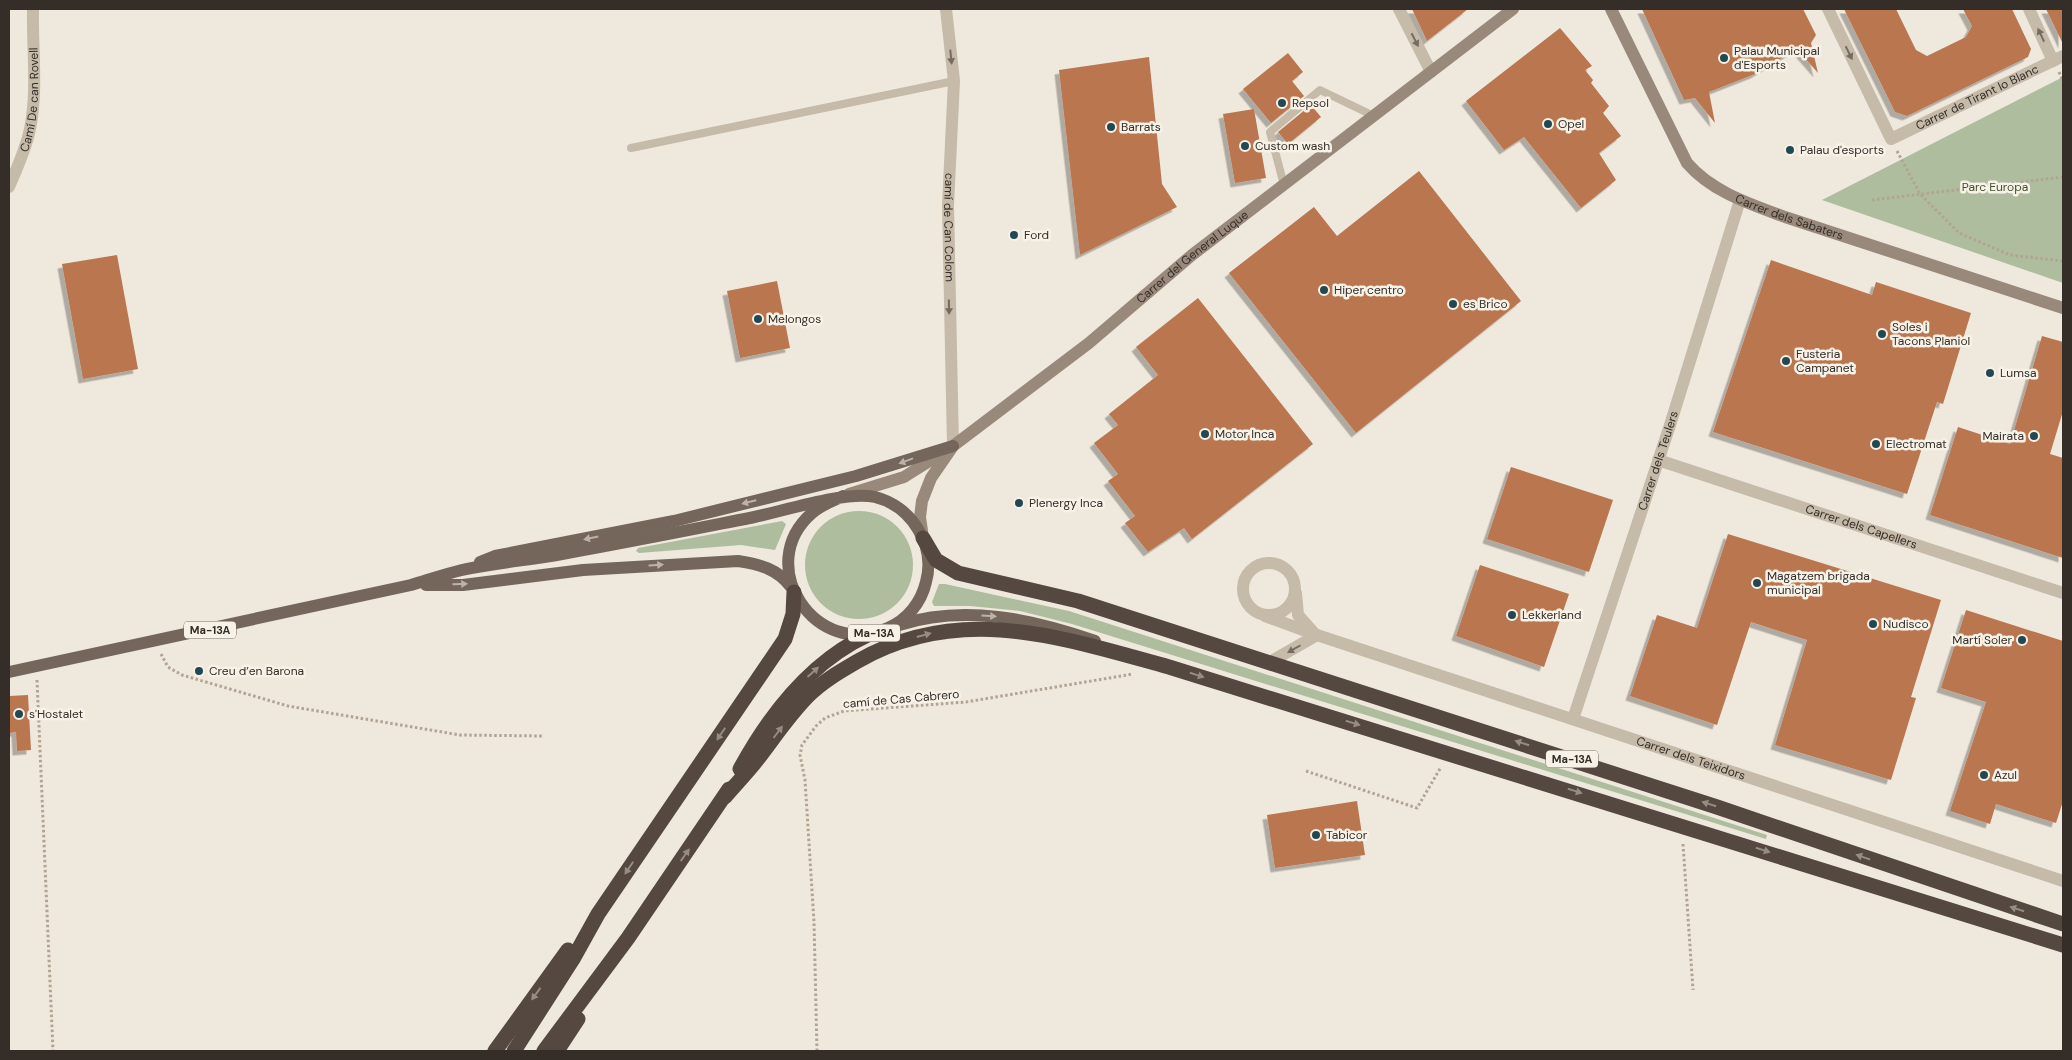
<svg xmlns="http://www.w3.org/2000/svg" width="2072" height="1060" font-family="'DM Sans',sans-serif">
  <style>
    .green { fill: #aebd9d }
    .building { fill: #ba764f; filter: url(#shadow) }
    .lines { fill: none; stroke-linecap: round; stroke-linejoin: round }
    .path { stroke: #b2a493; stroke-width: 3; stroke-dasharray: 2.5 2.5; stroke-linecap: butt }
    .lane { stroke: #c6baa9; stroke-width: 8 }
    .street { stroke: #c6baa9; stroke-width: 12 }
    .secondary { stroke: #99897a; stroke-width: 12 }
    .primary { stroke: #74665a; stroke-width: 12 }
    .highway { stroke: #544840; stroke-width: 15 }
    .oneway { fill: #766c62 }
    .oneway2 { fill: #bcb3a8 }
    .oneway3 { fill: #958c83 }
    .poi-dot { fill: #224851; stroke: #f7f2e7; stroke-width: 2 }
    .labels { text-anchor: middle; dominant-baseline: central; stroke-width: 5; stroke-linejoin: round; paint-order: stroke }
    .shield { fill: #f7f2e7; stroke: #6e6861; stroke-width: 1 }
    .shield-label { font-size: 11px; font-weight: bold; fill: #342d28 }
    .poi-label { font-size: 12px; fill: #342d28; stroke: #f7f2e7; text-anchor: start }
    .street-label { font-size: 12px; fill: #342d28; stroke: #f7f2e7 }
    .park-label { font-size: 12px; fill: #3f502e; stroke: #f7f2e7 }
  </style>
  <defs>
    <filter id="shadow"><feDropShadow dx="-4.5" dy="4.5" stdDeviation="0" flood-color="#0004"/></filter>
  </defs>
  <rect width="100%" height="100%" fill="#efe8dc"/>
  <g class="green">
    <polygon points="2063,77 2063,283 1822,200"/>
    <circle cx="859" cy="565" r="54"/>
    <polygon points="782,521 786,524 775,550 741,545 639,553 636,551 638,548"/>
    <polygon points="939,584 945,584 1069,611 1767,835 1766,839 1072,624 1020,611 970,606 934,606 932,602"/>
  </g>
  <g class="building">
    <polygon points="1412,9 1468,9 1427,41"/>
    <polygon points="1642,9 1803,9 1816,35 1811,43 1818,73 1797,49 1755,74 1709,92 1715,123 1695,98 1684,100"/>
    <polygon points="1844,9 1896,9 1916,50 1927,56 1966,37 1972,26 1963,9 2012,9 2031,49 2028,57 1907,116 1895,112"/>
    <polygon points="2046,9 2063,9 2063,44"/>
    <polygon points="1560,28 1592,66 1585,70 1593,80 1591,83 1609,106 1603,113 1621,136 1599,153 1616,180 1581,208 1524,137 1504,150 1466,101"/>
    <polygon points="1288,53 1303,72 1292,81 1304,96 1271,123 1243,89"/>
    <polygon points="1149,57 1162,184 1177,207 1080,255 1059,70"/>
    <polygon points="1311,105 1321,117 1288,144 1278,132"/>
    <polygon points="1254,109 1266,178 1235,183 1223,114"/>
    <polygon points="1419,171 1521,301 1356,433 1229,273 1314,207 1337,236"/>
    <polygon points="117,255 138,369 83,379 62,264"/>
    <polygon points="1771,260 1872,295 1876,282 1971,313 1943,404 1937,402 1907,494 1713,432"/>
    <polygon points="777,281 790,348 740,358 727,291"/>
    <polygon points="1198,298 1313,444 1192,539 1184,528 1148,552 1125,523 1135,516 1108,481 1118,474 1094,443 1118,425 1109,414 1158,375 1136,347"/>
    <polygon points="2042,336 2063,342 2063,411 2050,454 2063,458 2063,558 1930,515 1958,427 2010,444"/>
    <polygon points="1511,467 1613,500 1589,572 1487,539"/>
    <polygon points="1728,534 1941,600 1911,697 1916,698 1891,780 1775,745 1807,640 1751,622 1717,725 1630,696 1657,615 1697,628"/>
    <polygon points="1480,565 1569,594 1544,667 1456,636"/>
    <polygon points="1966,610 2063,641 2063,801 2056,823 1996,804 1990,824 1950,811 1986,702 1941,688"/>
    <polygon points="28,695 31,750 17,751 16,732 9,733 9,696"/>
    <polygon points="1357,801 1365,855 1275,868 1267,815"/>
  </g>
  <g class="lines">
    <g class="path">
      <polyline points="2059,72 2063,81"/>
      <polyline points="1897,151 1920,194 1959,233 2010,255 2063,261"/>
      <polyline points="1872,200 2063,177"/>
      <polyline points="161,654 168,667 182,675 288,706 460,735 543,736"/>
      <polyline points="37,680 53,1051"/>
      <polyline points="1306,771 1417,808 1441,767"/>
      <polyline points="1683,844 1693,990"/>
      <polyline points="817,1051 814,922 805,780 800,755 802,745 816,726 825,718 844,711 966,702 1133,674"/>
    </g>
    <g class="lane">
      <polyline points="631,148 954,81"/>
      <polyline points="1284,185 1270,132 1320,90 1374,116"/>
    </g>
    <g class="street">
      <path id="s1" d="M946 9 954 81 948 205 953 446"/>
      <polyline points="1399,9 1431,72"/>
      <path id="s2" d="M1828 9 1891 139 2063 56"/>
      <polyline points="2029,9 2053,61"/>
      <path id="s3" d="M9 187C17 168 26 149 30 129 38 89 32 49 33 9"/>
      <path id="s4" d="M1658 460 2063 593"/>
      <circle cx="1269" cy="589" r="26"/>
      <polyline points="1296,593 1298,615 1313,632"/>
      <path id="s5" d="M1265 616 1317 635 2063 881"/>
      <polyline points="1270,662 1317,635"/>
      <path id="s6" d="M1573 719 1671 422 1740 200"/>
    </g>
    <g class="secondary">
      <path id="s7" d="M1611 9 1687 163C1712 192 1750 204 1785 217L2063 308"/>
      <polyline points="849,494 904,477 947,450"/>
      <path id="s8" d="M923 538 920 517 922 501 931 478 953 446 1089 343 1192 255 1513 9"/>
    </g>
    <g class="primary">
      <polyline points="480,562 495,556 674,521 856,476 953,446"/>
      <path d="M426 585H463L583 570 738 561C759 564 778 569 791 587"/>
      <path d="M899 625C964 604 1032 619 1095 641"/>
      <path d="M9 672 411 585C428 580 445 574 462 570 495 563 529 560 562 554 624 543 684 531 745 519 778 513 845 490 875 497 912 506 936 546 926 582 921 603 907 620 888 628 816 661 752 565 812 513 821 505 833 501 843 496"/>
    </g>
    <g class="highway">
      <polyline points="923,538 936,560 958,573 1078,601 1717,807 2063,924"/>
      <path d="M740 769C770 714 812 660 870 634"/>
      <path d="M725 797C735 785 747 773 757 760 774 738 789 715 809 695 823 681 841 671 858 661 961 602 1063 638 1169 667L2063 945"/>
      <polyline points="495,1051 568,950"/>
      <polyline points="514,1051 573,959 598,914 785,639 793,614 794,592"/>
      <polyline points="544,1051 628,938 729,789"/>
      <polyline points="557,1051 578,1019"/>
    </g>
  </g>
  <defs><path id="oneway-solid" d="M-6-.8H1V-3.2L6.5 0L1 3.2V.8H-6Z" transform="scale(1.25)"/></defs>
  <g class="oneway">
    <use href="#oneway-solid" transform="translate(2041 35) rotate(-115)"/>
    <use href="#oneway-solid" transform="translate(1415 40) rotate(63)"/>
    <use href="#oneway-solid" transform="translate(1849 53) rotate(64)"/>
    <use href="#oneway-solid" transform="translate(951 57) rotate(84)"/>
    <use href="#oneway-solid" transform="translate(949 307) rotate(89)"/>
    <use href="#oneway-solid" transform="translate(1294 649) rotate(150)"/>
  </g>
  <g class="oneway2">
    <use href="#oneway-solid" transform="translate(906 461) rotate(160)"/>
    <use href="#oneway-solid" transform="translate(749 502) rotate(166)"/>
    <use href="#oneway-solid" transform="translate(591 538) rotate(168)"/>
    <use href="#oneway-solid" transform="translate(656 565) rotate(-4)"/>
    <use href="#oneway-solid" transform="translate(460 584) rotate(-2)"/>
    <use href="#oneway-solid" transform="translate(989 616) rotate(3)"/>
  </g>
  <g class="oneway3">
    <use href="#oneway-solid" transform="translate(924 635) rotate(-15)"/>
    <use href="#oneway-solid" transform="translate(813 672) rotate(-42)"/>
    <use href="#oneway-solid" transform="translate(1197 675) rotate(17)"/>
    <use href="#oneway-solid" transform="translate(1353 723) rotate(17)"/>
    <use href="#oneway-solid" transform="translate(778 732) rotate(-53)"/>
    <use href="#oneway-solid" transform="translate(721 734) rotate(124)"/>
    <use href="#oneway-solid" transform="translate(1522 743) rotate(-162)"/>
    <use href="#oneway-solid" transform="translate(1575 791) rotate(17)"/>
    <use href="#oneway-solid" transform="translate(1709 804) rotate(-162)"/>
    <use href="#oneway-solid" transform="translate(1763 850) rotate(17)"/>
    <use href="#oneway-solid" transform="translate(685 855) rotate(-55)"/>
    <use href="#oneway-solid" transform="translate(1863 857) rotate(-161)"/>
    <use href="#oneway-solid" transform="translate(629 868) rotate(124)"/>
    <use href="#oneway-solid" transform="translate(2017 909) rotate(-162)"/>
    <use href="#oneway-solid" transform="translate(536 994) rotate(126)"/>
  </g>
  <g class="poi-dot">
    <circle cx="1724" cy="58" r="5"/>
    <circle cx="1282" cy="103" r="5"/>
    <circle cx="1548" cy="124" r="5"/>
    <circle cx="1111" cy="127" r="5"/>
    <circle cx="1245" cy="146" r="5"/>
    <circle cx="1790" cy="150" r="5"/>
    <circle cx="1014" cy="235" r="5"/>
    <circle cx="1324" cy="290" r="5"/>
    <circle cx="1453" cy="304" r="5"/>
    <circle cx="758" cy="319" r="5"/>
    <circle cx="1882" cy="334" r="5"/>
    <circle cx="1786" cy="361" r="5"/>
    <circle cx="1990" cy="373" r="5"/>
    <circle cx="1205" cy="434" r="5"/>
    <circle cx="2034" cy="436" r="5"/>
    <circle cx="1876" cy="444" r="5"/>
    <circle cx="1019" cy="503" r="5"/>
    <circle cx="1757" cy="583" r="5"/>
    <circle cx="1512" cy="615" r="5"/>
    <circle cx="1873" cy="624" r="5"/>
    <circle cx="2022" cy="640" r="5"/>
    <circle cx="199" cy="671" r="5"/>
    <circle cx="19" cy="714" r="5"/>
    <circle cx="1984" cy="775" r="5"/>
    <circle cx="1316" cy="835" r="5"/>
  </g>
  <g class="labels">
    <g class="shield">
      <rect x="184" y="621.5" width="52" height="17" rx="4"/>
      <rect x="848" y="624.5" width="52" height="17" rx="4"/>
      <rect x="1546" y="750.5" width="52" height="17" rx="4"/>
    </g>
    <g class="shield-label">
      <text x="210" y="630">Ma-13A</text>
      <text x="874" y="633">Ma-13A</text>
      <text x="1572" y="759">Ma-13A</text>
    </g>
    <g class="poi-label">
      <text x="1734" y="51">Palau Municipal<tspan x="1734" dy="14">d'Esports</tspan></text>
      <text x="1292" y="103">Repsol</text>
      <text x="1558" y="124">Opel</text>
      <text x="1121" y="127">Barrats</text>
      <text x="1255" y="146">Custom wash</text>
      <text x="1800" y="150">Palau d'esports</text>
      <text x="1024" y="235">Ford</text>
      <text x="1334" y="290">Hiper centro</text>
      <text x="1463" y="304">es Brico</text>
      <text x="768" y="319">Melongos</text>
      <text x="1892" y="327">Soles i<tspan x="1892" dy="14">Tacons Planiol</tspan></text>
      <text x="1796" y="354">Fusteria<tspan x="1796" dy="14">Campanet</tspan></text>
      <text x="2000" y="373">Lumsa</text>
      <text x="1215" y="434">Motor Inca</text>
      <text x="2024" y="436" text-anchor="end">Mairata</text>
      <text x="1886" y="444">Electromat</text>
      <text x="1029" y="503">Plenergy Inca</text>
      <text x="1767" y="576">Magatzem brigada<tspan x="1767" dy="14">municipal</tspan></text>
      <text x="1522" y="615">Lekkerland</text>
      <text x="1883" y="624">Nudisco</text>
      <text x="2012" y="640" text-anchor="end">Martí Soler</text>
      <text x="209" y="671">Creu d’en Barona</text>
      <text x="29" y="714">s'Hostalet</text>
      <text x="1994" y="775">Azul</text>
      <text x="1326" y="835">Tabicor</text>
    </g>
    <g class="street-label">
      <text stroke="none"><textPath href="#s2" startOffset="240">Carrer de Tirant lo Blanc</textPath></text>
      <text stroke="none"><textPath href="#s3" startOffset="91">Camí De can Rovell</textPath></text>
      <text stroke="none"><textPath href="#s7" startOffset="289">Carrer dels Sabaters</textPath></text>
      <text stroke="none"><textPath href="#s1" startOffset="219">camí de Can Colom</textPath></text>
      <text stroke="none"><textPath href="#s8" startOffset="406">Carrer del General Luque</textPath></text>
      <text stroke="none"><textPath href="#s6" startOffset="272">Carrer dels Teulers</textPath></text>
      <text stroke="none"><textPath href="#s4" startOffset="214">Carrer dels Capellers</textPath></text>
      <text transform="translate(901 699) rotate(-5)">camí de Cas Cabrero</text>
      <text stroke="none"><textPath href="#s5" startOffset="449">Carrer dels Teixidors</textPath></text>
    </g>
    <g class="park-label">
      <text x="1995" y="187">Parc Europa</text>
    </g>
  </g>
  <rect width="2072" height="1060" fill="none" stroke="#342d28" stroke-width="20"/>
</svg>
